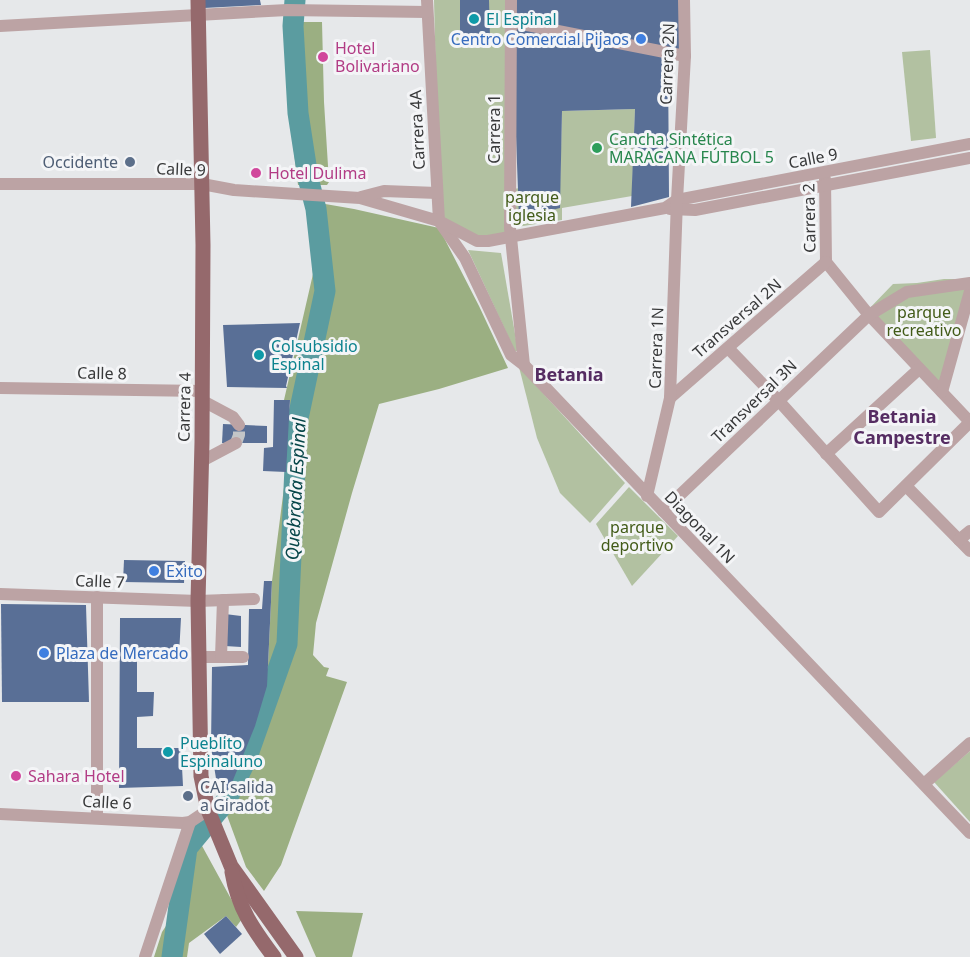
<svg xmlns="http://www.w3.org/2000/svg" width="970" height="957" font-family="'Noto Sans',sans-serif">
  <style>
    .green { fill: #b2c1a1 }
    .forest { fill: #9baf82 }
    .lines { fill: none; stroke-linecap: round; stroke-linejoin: round }
    .river { stroke: #5b9ca0; stroke-width: 21 }
    .building { fill: #596f96 }
    .minor-tunnel { stroke: #c3c5c7; stroke-width: 12; stroke-dasharray: 12 6; stroke-linecap: butt }
    .minor { stroke: #bca3a4; stroke-width: 12 }
    .major { stroke: #95696c; stroke-width: 15 }
    .culture-dot { fill: #0f9aa8; stroke: #f4f5f7; stroke-width: 2 }
    .shop-dot { fill: #3f7fe0; stroke: #f4f5f7; stroke-width: 2 }
    .hotel-dot { fill: #d1479c; stroke: #f4f5f7; stroke-width: 2 }
    .leisure-dot { fill: #2e9e5b; stroke: #f4f5f7; stroke-width: 2 }
    .service-dot { fill: #5c6f8a; stroke: #f4f5f7; stroke-width: 2 }
    .labels { text-anchor: middle; dominant-baseline: central; stroke-width: 6; stroke-linejoin: round; paint-order: stroke }
    .culture-label { font-size: 16px; fill: #0d838f; stroke: #f4f5f7; text-anchor: start }
    .shop-label { font-size: 16px; fill: #366cbe; stroke: #f4f5f7; text-anchor: start }
    .hotel-label { font-size: 16px; fill: #b23c85; stroke: #f4f5f7; text-anchor: start }
    .street-label { font-size: 16px; fill: #38393a; stroke: #f4f5f7 }
    .leisure-label { font-size: 16px; fill: #27864d; stroke: #f4f5f7; text-anchor: start }
    .service-label { font-size: 16px; fill: #4e5e75; stroke: #f4f5f7; text-anchor: end }
    .park-label { font-size: 16px; fill: #425b18; stroke: #f4f5f7 }
    .neighbourhood-label { font-size: 18px; font-weight: bold; fill: #552c62; stroke: #f4f5f7 }
    .water-label { font-size: 18px; font-style: italic; fill: #074649; stroke: #f4f5f7 }
  </style>
  <rect width="100%" height="100%" fill="#e6e8ea"/>
  <g class="green">
    <polygon points="434,0 505,0 508,234 477,236 444,219 437,122"/>
    <polygon points="930,50 936,138 911,141 902,52"/>
    <polygon points="635,109 632,196 562,208 562,220 510,228 510,189 560,185 562,111"/>
    <polygon points="468,250 501,253 518,351 515,351"/>
    <polygon points="944,279 967,279 942,392 866,312 893,284 917,283"/>
    <polygon points="519,367 625,483 590,523 560,493 537,438"/>
    <polygon points="629,487 678,536 632,586 596,524"/>
    <polygon points="970,751 970,822 934,782"/>
  </g>
  <g class="forest">
    <polygon points="290,22 322,22 324,102 329,182 327,185 298,185 290,120 292,90"/>
    <polygon points="308,201 354,209 439,228 479,306 508,368 439,389 379,404 352,493 316,623 313,655 324,667 329,668 326,676 347,682 281,865 264,891 246,867 218,791 229,790 267,686 272,581 286,472 290,400 284,400 313,274"/>
    <polygon points="201,844 242,919 236,927 226,916 189,943 187,957 154,957 162,932 178,908 183,909 192,857"/>
    <polygon points="296,911 363,913 352,957 316,957"/>
  </g>
  <g class="lines">
    <polyline class="river" points="172,957 187,848 226,801 246,760 287,644 297,423 325,291 316,209 308,178 298,113 293,26 295,0"/>
  </g>
  <g class="building">
    <polygon points="204,0 260,0 261,5 204,8"/>
    <polygon points="460,0 489,0 490,39 460,40"/>
    <polygon points="511,0 684,0 685,56 668,55 669,197 631,207 635,109 562,111 560,208 519,218"/>
    <polygon points="300,323 286,386 287,388 227,387 223,325"/>
    <polygon points="274,400 290,400 286,472 263,471 264,448 273,447"/>
    <polygon points="223,424 267,426 267,443 222,443"/>
    <polygon points="124,560 185,561 184,583 123,582"/>
    <polygon points="264,581 272,581 267,686 255,726 229,790 218,791 211,747 212,667 248,665 249,609 262,609"/>
    <polygon points="1,604 86,605 89,702 2,702"/>
    <polygon points="225,614 241,616 241,647 225,646"/>
    <polygon points="120,618 181,618 179,655 137,656 137,692 154,692 153,716 137,717 137,748 181,748 183,786 119,788"/>
    <polygon points="226,916 242,934 220,954 204,934"/>
  </g>
  <g class="lines">
    <polyline class="minor-tunnel" points="236,443 239,435 239,425"/>
    <g class="minor">
      <polyline points="427,0 439,221 465,258 511,355 524,365 970,833"/>
      <polyline points="511,0 510,228 524,365"/>
      <polyline points="512,22 685,56"/>
      <polyline points="0,26 287,10 427,12"/>
      <polyline points="825,179 826,262"/>
      <polyline points="0,184 202,184 234,190 360,198 439,221 477,241 488,241 665,208 677,200 970,144"/>
      <polyline points="361,197 384,191 437,193"/>
      <polyline points="670,209 695,210 970,158"/>
      <polyline points="826,262 869,315 970,422"/>
      <polyline points="728,348 778,400 879,512 970,422"/>
      <polyline points="0,388 203,391"/>
      <polyline points="942,392 970,291"/>
      <polyline points="670,398 826,262"/>
      <polyline points="203,401 233,417 239,425"/>
      <polyline points="826,454 919,369"/>
      <polyline points="202,461 236,443"/>
      <polyline points="906,486 970,551"/>
      <polyline points="647,496 670,398 677,200 685,56 684,0"/>
      <polyline points="663,511 869,315 907,292 970,283"/>
      <polyline points="959,540 970,531"/>
      <polyline points="0,594 198,601 254,599"/>
      <polyline points="97,597 97,818"/>
      <polyline points="199,657 243,657"/>
      <polyline points="221,657 223,600"/>
      <polyline points="924,784 970,743"/>
      <polyline points="0,814 183,823 190,822 208,810"/>
      <polyline points="145,957 190,822"/>
    </g>
    <g class="major">
      <polyline points="198,0 203,245 202,442 198,601 201,776 208,810 231,866 296,957"/>
      <path d="M232 872C238 908 253 929 274 957"/>
    </g>
  </g>
  <g class="culture-dot">
    <circle cx="474" cy="19" r="6"/>
    <circle cx="259" cy="355" r="6"/>
    <circle cx="168" cy="752" r="6"/>
  </g>
  <g class="shop-dot">
    <circle cx="641" cy="39" r="6"/>
    <circle cx="154" cy="571" r="6"/>
    <circle cx="44" cy="653" r="6"/>
  </g>
  <g class="hotel-dot">
    <circle cx="323" cy="57" r="6"/>
    <circle cx="256" cy="173" r="6"/>
    <circle cx="16" cy="776" r="6"/>
  </g>
  <circle class="leisure-dot" cx="597" cy="148" r="6"/>
  <g class="service-dot">
    <circle cx="130" cy="162" r="6"/>
    <circle cx="188" cy="796" r="6"/>
  </g>
  <g class="labels">
    <g class="culture-label">
      <text x="486" y="19">El Espinal</text>
      <text x="271" y="346">Colsubsidio<tspan x="271" dy="18">Espinal</tspan></text>
      <text x="180" y="743">Pueblito<tspan x="180" dy="18">Espinaluno</tspan></text>
    </g>
    <g class="shop-label">
      <text x="629" y="39" text-anchor="end">Centro Comercial Pijaos</text>
      <text x="166" y="571">Exito</text>
      <text x="56" y="653">Plaza de Mercado</text>
    </g>
    <g class="hotel-label">
      <text x="335" y="48">Hotel<tspan x="335" dy="18">Bolivariano</tspan></text>
      <text x="268" y="173">Hotel Dulima</text>
      <text x="28" y="776">Sahara Hotel</text>
    </g>
    <g class="street-label">
      <text transform="translate(667 64) rotate(-88)">Carrera 2N</text>
      <text transform="translate(494 129) rotate(-90)">Carrera 1</text>
      <text transform="translate(417 130) rotate(-93)">Carrera 4A</text>
      <text transform="translate(813 158) rotate(-11)">Calle 9</text>
      <text transform="translate(181 169) rotate(2)">Calle 9</text>
      <text transform="translate(809 218) rotate(-91)">Carrera 2</text>
      <text transform="translate(737 318) rotate(-41)">Transversal 2N</text>
      <text transform="translate(656 348) rotate(-88)">Carrera 1N</text>
      <text transform="translate(102 373) rotate(1)">Calle 8</text>
      <text transform="translate(754 401) rotate(-44)">Transversal 3N</text>
      <text transform="translate(184 407) rotate(-89)">Carrera 4</text>
      <text transform="translate(700 527) rotate(46)">Diagonal 1N</text>
      <text transform="translate(100 581) rotate(2)">Calle 7</text>
      <text transform="translate(107 802) rotate(3)">Calle 6</text>
    </g>
    <g class="leisure-label">
      <text x="609" y="139">Cancha Sintética<tspan x="609" dy="18">MARACANA FÚTBOL 5</tspan></text>
    </g>
    <g class="service-label">
      <text x="118" y="162">Occidente</text>
      <text x="200" y="787" text-anchor="start">CAI salida<tspan x="200" dy="18">a Giradot</tspan></text>
    </g>
    <g class="park-label">
      <text x="532" y="197">parque<tspan x="532" dy="18">iglesia</tspan></text>
      <text x="924" y="312">parque<tspan x="924" dy="18">recreativo</tspan></text>
      <text x="637" y="527">parque<tspan x="637" dy="18">deportivo</tspan></text>
    </g>
    <g class="neighbourhood-label">
      <text x="569" y="374">Betania</text>
      <text x="902" y="416">Betania<tspan x="902" dy="21">Campestre</tspan></text>
    </g>
    <g class="water-label">
      <text transform="translate(295 489) rotate(-87)">Quebrada Espinal</text>
    </g>
  </g>
</svg>
